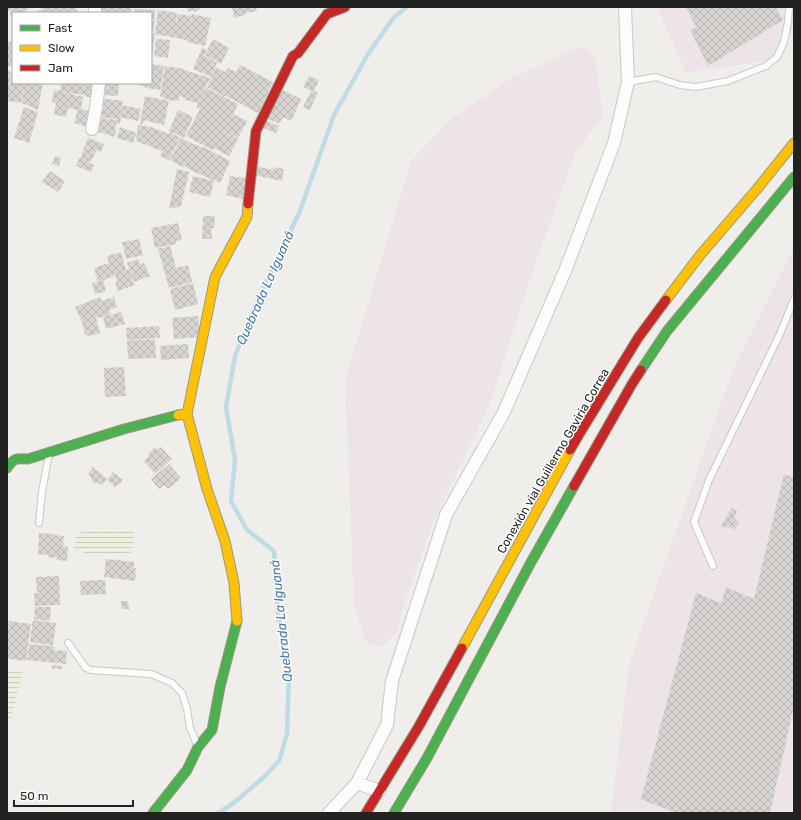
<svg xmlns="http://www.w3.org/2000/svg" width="801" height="820" font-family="Rubik,sans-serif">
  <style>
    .industrial { fill: #ede4e9 }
    .farmland { fill: url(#farmland-rules) }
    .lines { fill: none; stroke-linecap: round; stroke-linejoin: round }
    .stream { stroke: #bfdbe3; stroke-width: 4.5 }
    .building { fill: url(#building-cross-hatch) }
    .lane-casing { stroke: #c9c8c7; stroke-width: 8 }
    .street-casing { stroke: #c9c8c7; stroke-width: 14 }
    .fast-casing { stroke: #999a82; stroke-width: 11 }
    .slow-casing { stroke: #999a82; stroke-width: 11 }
    .jam-casing { stroke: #999a82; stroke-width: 11 }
    .lane { stroke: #fdfcfc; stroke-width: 6 }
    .street { stroke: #fdfcfc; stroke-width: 12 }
    .fast { stroke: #4caf50; stroke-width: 9 }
    .slow { stroke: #ffc107; stroke-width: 9 }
    .jam { stroke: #c62828; stroke-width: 9 }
    .labels { text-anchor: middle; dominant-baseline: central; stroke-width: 3; stroke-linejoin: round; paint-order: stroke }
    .street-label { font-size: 12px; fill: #222; stroke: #fff }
    .water-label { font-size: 13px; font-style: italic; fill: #4a7aab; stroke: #fff }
  </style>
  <defs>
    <pattern id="farmland-rules" width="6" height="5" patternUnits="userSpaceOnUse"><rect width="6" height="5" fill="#efefdf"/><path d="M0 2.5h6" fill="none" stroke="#cdcdbf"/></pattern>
    <pattern id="building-cross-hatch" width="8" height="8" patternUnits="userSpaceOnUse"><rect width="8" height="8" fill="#d7d4d2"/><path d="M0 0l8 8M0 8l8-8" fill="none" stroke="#b8b6b4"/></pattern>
  </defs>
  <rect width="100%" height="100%" fill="#f0eeeb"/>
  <g class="industrial">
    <polygon points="657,7 794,7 794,31 772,60 686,73"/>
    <polygon points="583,46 595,57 603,115 575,154 531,276 490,404 433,523 406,599 397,630 383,647 366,643 354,606 345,380 411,161 451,119 515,76"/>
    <polygon points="794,247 794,813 611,813 629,664 733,369"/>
  </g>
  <g class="farmland">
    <polygon points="109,528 134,532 134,540 131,552 126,555 85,555 84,551 74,550 77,533"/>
    <polygon points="7,668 23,673 7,731"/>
  </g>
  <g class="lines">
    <polyline class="stream" points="218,813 235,802 264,777 279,761 287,734 289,672 278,615 274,551 247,530 231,501 235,460 226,407 235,356 255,305 300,211 334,115 368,54 394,17 407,7"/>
  </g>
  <g class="building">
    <polygon points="7,7 32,7 21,13 13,13 13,17 12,18 9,13 12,12 12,10 7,13"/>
    <polygon points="41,7 76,7 78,13 38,13 38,10 42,10"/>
    <polygon points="101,7 131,7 131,13 100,13"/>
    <polygon points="186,7 202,7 195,12 193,10 189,12"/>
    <polygon points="232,7 256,7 257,11 245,13 245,15 234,18"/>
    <polygon points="686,7 776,7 783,20 708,66 690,30 696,27"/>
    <polygon points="134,9 155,10 154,31 151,31 151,13 134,13"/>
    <polygon points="158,10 177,13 175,30 178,14 191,16 188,32 192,14 211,18 205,46 187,42 187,40 155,34"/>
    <polygon points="151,33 155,34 152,57 151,57"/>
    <polygon points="156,39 170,40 168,58 154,56"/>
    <polygon points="213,39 229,48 221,64 205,55"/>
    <polygon points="13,41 13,66 7,66 7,42"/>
    <polygon points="202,48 207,50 204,55 203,55 217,63 211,77 193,69"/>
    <polygon points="151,64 164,66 160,90 147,88 135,83 151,83"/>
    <polygon points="240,65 273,82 258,113 224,95 227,89 224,96 207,87 216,67 225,72 228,68 236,72"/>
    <polygon points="165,66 184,69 184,70 210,78 198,103 191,102 191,101 185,100 186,98 179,96 179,101 167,100 160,96"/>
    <polygon points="7,71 11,72 9,92 12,75 13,75 13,83 43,83 38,110 22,103 24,85 21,103 8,101 9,97 7,97"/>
    <polygon points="309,76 319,80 314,91 318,93 310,110 303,107 311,91 303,87"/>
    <polygon points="61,83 85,83 85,90 86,83 96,83 93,98 84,96 84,95 62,92 83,97 81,109 92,112 88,127 74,123 78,110 68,108 66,117 54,114 56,103 52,102 54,90 60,91"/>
    <polygon points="100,83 119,83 118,96 99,95"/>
    <polygon points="206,88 238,104 233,114 247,121 238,138 223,132 238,139 229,156 214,148 213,150 186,136 200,109 196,107"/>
    <polygon points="281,89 301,99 291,121 283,117 279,124 267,118"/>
    <polygon points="145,96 169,101 164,125 144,120 143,124 140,124"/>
    <polygon points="99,98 123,101 120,117 121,117 120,124 116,123 115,137 95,131 96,118 116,120 116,119 96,117"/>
    <polygon points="123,105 141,109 138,121 120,117"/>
    <polygon points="24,107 38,112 29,143 14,138"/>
    <polygon points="178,110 193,117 184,138 169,131"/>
    <polygon points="266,121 279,126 276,133 263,128"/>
    <polygon points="138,125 151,127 169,134 169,132 180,138 169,160 160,156 162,151 136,141"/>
    <polygon points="120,127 136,133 133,143 117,138"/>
    <polygon points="88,138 104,144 101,152 96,150 91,162 83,159 94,165 91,172 76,166 79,158 80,159 85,146 91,148 85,145"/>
    <polygon points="181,138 195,145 195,144 204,148 204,147 230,161 220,183 192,171 184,166 188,157 183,167 170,160"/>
    <polygon points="55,156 61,158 59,166 52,164"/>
    <polygon points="255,166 273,170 273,167 284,169 282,181 254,175"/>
    <polygon points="177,169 189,172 181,206 169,209"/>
    <polygon points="50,171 65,181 58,192 42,182"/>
    <polygon points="193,176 214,181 210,197 189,192"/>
    <polygon points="230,176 245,178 243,199 226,195"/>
    <polygon points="203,216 215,216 214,228 211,228 212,239 202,239"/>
    <polygon points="178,223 182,240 176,241 176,244 155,248 151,228"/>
    <polygon points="139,239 143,255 126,259 122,242"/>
    <polygon points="170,246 176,268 188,265 192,282 169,288 158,249"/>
    <polygon points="121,252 126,270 129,269 134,285 118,291 115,282 117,281 115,274 114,274 115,276 103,280 106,291 95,294 92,283 98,282 94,268 109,263 107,256"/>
    <polygon points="138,259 140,264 144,263 150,276 134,282 127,263"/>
    <polygon points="193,283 198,304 175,310 170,289"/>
    <polygon points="100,297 101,301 114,297 117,307 109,310 111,314 98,318 98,317 96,318 100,333 89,336 85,334 82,322 75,307"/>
    <polygon points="121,312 125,324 106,329 103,317"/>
    <polygon points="198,316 200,337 174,339 172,318"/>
    <polygon points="159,326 160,338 127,340 126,328"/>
    <polygon points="155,339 156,358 128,359 127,341"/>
    <polygon points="188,344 189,358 161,360 160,346"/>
    <polygon points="124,367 126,396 105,397 104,368"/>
    <polygon points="155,447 158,450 161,447 172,459 155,474 144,461 149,456 148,454"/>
    <polygon points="169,464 181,478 168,489 164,485 159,489 151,479"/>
    <polygon points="93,467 107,479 102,485 97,482 96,484 91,480 92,479 88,474"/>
    <polygon points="113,472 123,480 119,485 118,484 115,487 107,480"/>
    <polygon points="784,474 794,478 794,706 770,813 676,813 641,799 696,593 721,603 726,587 754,599"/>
    <polygon points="732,508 737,511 734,518 739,523 734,530 727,526 725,529 721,525"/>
    <polygon points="39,533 54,534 54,535 64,536 63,546 68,547 67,561 57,560 57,558 48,557 48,555 38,554"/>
    <polygon points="106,559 134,562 134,568 136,568 135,581 104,577"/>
    <polygon points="59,576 60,605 35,606 34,593 46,592 37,592 36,577"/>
    <polygon points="105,580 106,594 81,595 80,581"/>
    <polygon points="121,601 128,601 129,609 122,609"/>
    <polygon points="35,607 51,607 50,621 34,619"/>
    <polygon points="33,620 56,623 53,645 30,642"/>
    <polygon points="9,621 31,624 26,661 9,659 9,657 7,657 7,637"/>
    <polygon points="29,644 54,646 54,650 67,651 66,664 27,660"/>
    <polygon points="52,665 62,666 62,669 52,669"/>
  </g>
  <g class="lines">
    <defs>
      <g id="lane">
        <polyline points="628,82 656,77 680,85 696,87 728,81 766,66 777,57 784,42 788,22 789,7"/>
        <polyline points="39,523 42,492 49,454"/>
        <polyline points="713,566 694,522 709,480 780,334 794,299"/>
        <polyline points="68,643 86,668 91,670 151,674 172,683 182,693 187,709 190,728 197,744"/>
      </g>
      <g id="street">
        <polyline points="95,7 95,13"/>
        <polyline points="92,129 96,108 99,83"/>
        <polyline points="379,791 357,783 387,725 392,681 446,515 504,412 565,271 614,143 628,82 625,7"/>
        <polyline points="329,813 357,783"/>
      </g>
      <g id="fast">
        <polyline points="641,370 667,331 794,177"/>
        <path d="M7 468C14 458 16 458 28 459L124 429 178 415"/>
        <polyline points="153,813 187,770 198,747 212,730 220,687 237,621"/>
        <polyline points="394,813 427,758 530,564 574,486"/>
      </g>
      <g id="slow">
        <polyline points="666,300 701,254 757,189 794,143"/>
        <polyline points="187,414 207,489 225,541 234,583 237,621"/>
        <polyline points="178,415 187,414 215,277 247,217 248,204"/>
        <polyline points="462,648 570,450"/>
      </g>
      <g id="jam">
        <polyline points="248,204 256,131 293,56 298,53 327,14 345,7"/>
        <polyline points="570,450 580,433 638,338 666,300"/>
        <polyline points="574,486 632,384 641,370"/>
        <polyline points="366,813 419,726 462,648"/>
      </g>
    </defs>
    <use href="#lane" class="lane-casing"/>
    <use href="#street" class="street-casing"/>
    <use href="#fast" class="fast-casing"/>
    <use href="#slow" class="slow-casing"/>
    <use href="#jam" class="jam-casing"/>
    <use href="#lane" class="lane"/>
    <use href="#street" class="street"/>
    <use href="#fast" class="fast"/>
    <use href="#slow" class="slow"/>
    <use href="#jam" class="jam"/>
  </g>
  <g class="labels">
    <g class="street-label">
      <text transform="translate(553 461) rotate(-60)">Conexión vial Guillermo Gaviria Correa</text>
    </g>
    <g class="water-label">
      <text transform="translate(265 288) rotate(-66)">Quebrada La Iguaná</text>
      <text transform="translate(281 621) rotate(-96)">Quebrada La Iguaná</text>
    </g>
  </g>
  <rect width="801" height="820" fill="none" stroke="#222222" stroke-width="16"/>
  <rect x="12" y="12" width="140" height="72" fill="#ffffff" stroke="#a7a7a7"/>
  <rect x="20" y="25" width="20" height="6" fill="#4caf50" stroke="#a7a7a7"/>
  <text x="48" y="32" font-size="12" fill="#222222">Fast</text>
  <rect x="20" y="45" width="20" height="6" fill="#ffc107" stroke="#a7a7a7"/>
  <text x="48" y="52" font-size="12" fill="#222222">Slow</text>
  <rect x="20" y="65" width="20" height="6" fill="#c62828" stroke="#a7a7a7"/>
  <text x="48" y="72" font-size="12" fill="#222222">Jam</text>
  <path d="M14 800v6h119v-6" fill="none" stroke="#222222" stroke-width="2"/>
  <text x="20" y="800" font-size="12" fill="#222222" stroke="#ffffff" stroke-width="3" paint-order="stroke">50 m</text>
</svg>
